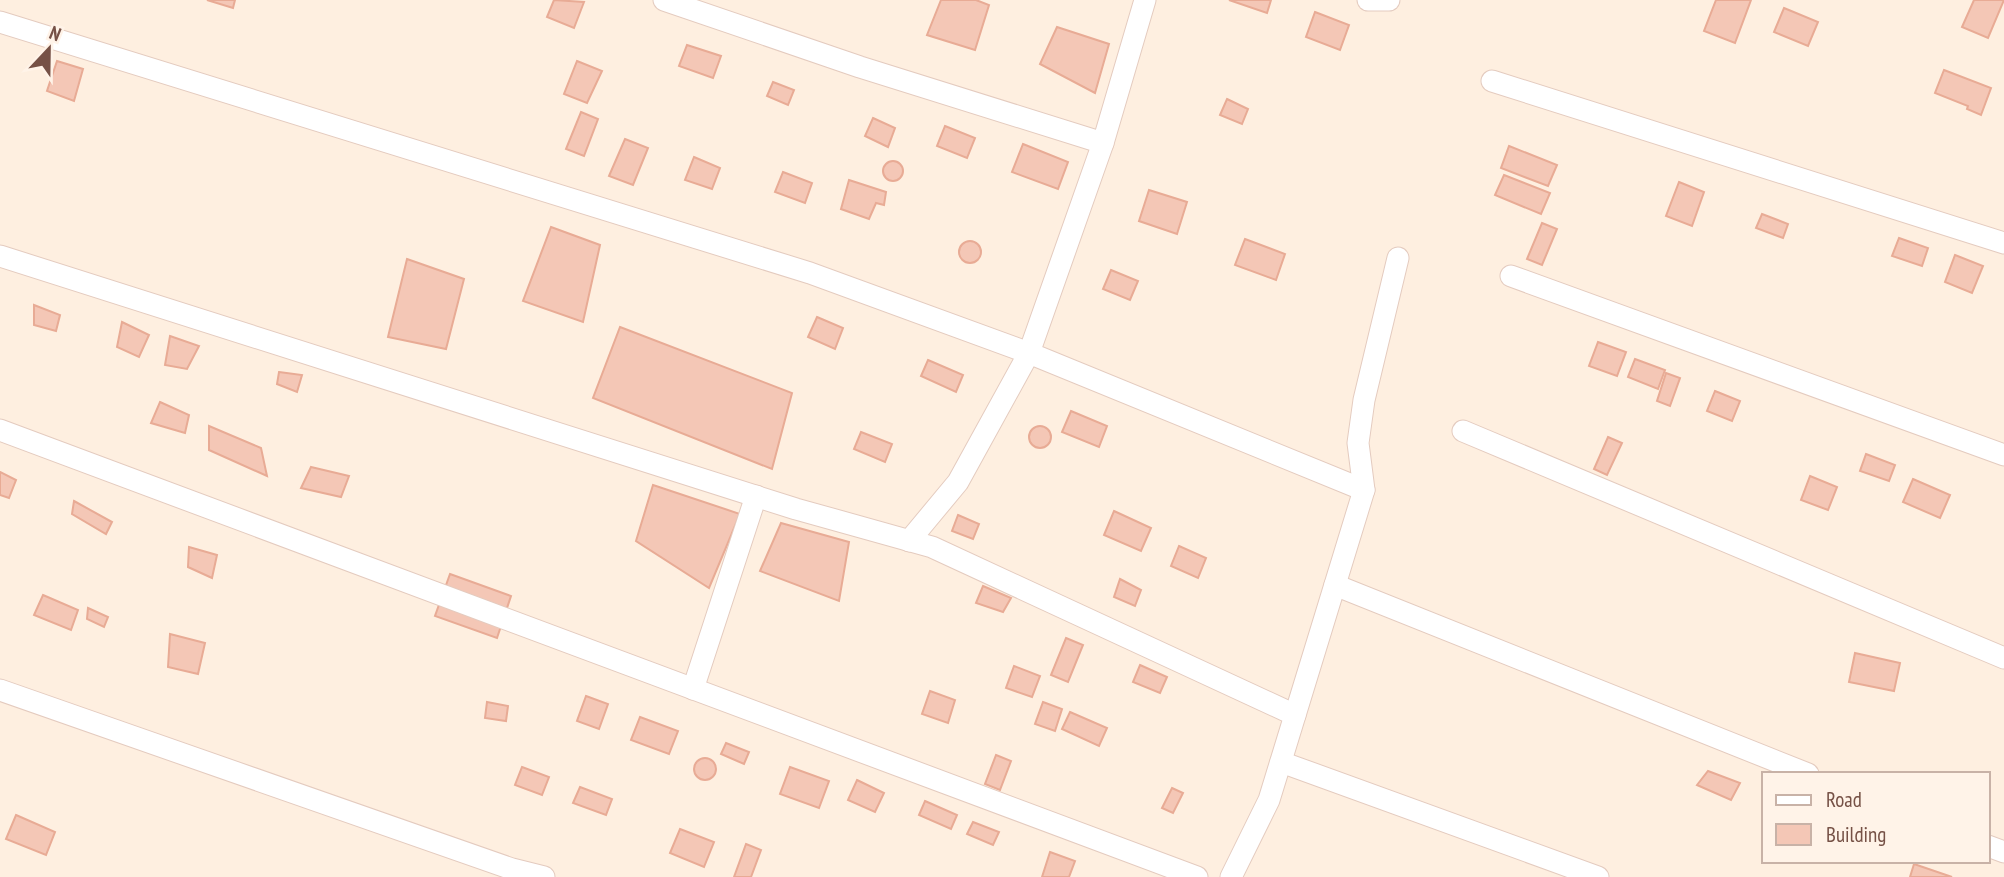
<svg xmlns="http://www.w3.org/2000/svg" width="2004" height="877" font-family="'PT Sans Narrow',sans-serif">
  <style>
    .building { fill: #f4c7b6; stroke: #e8ab95; stroke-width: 2 }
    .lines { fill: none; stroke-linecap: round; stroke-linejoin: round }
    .minor-casing { stroke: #e4cbbf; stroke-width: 23 }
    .minor { stroke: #fff; stroke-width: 21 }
  </style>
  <rect width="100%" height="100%" fill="#feefe0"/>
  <g class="building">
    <polygon points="207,0 235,0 233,8"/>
    <polygon points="554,0 584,2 574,28 547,17"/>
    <polygon points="941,0 976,0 989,5 975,50 927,35"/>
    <polygon points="1229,0 1271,0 1267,13"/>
    <polygon points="1716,0 1751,0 1735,43 1704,31"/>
    <polygon points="1974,0 2004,0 1988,38 1962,27"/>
    <polygon points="1784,8 1818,22 1808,46 1774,32"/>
    <polygon points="1315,12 1349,25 1340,50 1306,37"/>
    <polygon points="1057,27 1109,44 1095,93 1040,64"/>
    <polygon points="687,45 721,56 713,78 679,66"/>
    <polygon points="57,61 83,69 74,101 47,91"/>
    <polygon points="577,61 602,71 587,103 564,94"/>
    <polygon points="1944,70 1991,88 1981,115 1967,109 1968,106 1935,93"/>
    <polygon points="773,82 794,90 788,105 767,96"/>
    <polygon points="1227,99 1248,109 1242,124 1220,115"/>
    <polygon points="581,112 598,119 584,156 566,149"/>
    <polygon points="873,118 895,128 888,147 865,136"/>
    <polygon points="945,126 975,138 967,158 937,146"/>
    <polygon points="625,139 648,148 633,185 609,176"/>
    <polygon points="1023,144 1068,162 1058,189 1012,172"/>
    <polygon points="1509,146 1557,165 1548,186 1501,168"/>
    <polygon points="694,157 720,168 712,189 685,180"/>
    <circle cx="893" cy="171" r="10"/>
    <polygon points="783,172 812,183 805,203 775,192"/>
    <polygon points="1504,175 1550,193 1541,214 1495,195"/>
    <polygon points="849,180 886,192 884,205 876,203 869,219 841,209"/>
    <polygon points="1679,182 1704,192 1692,226 1666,216"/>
    <polygon points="1149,190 1187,202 1177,234 1139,221"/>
    <polygon points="1762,214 1788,224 1783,238 1756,228"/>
    <polygon points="1542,223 1557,229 1542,265 1527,259"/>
    <polygon points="551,227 600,245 583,322 523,301"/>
    <polygon points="1899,238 1928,248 1922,266 1892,256"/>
    <polygon points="1245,239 1285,254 1276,280 1235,265"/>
    <circle cx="970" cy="252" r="11"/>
    <polygon points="1955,255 1983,266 1972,293 1945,282"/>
    <polygon points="407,259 464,279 446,349 388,337"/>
    <polygon points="1111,270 1138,281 1130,300 1103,289"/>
    <polygon points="34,305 60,315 56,331 34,325"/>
    <polygon points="817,317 843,328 835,349 808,337"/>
    <polygon points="122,322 149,335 139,357 117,347"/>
    <polygon points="620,327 792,393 772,469 593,398"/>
    <polygon points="170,336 199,346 187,369 165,365"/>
    <polygon points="1598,342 1626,352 1617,376 1589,366"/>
    <polygon points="1635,359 1665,370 1658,389 1628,377"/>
    <polygon points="928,360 963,375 956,392 921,376"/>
    <polygon points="279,372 302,375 297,392 277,384"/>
    <polygon points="1666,373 1680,378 1670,406 1657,401"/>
    <polygon points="1715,391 1740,401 1732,421 1707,411"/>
    <polygon points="160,402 189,415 185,433 151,423"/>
    <polygon points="1071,411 1107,426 1099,447 1062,432"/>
    <circle cx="1040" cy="437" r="11"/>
    <polygon points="209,426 261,448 267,476 209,450"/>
    <polygon points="861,432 892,444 885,462 854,449"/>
    <polygon points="1608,437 1622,443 1607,475 1594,469"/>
    <polygon points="1866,454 1895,465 1889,481 1860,471"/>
    <polygon points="311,467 349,476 341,497 301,488"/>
    <polygon points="0,472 16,480 9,498 0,495"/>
    <polygon points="1810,476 1837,487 1828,510 1801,500"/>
    <polygon points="1913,479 1950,495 1940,518 1903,502"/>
    <polygon points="653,485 740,514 709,588 636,541"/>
    <polygon points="74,501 112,522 106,534 72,514"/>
    <polygon points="1114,511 1151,528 1141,551 1104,535"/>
    <polygon points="958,515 979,524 973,539 952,531"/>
    <polygon points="781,523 849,542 839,601 760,571"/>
    <polygon points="1179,546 1206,558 1198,578 1171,566"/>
    <polygon points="189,547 217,555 212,578 188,567"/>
    <polygon points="450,574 511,596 497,638 435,616"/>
    <polygon points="1120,579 1141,590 1135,606 1114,597"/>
    <polygon points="983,586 1011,598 1003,612 976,603"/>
    <polygon points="43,595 78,610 71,630 34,615"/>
    <polygon points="88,608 108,617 104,627 87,619"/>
    <polygon points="170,634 205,643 198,674 168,667"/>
    <polygon points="1066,638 1083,645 1068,682 1051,675"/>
    <polygon points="1855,653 1900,663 1894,691 1849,682"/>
    <polygon points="1140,665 1167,677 1160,693 1133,682"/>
    <polygon points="1014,666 1040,676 1032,697 1006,688"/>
    <polygon points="930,691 955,700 948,723 922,714"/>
    <polygon points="586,696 608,704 599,729 577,721"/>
    <polygon points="487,702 508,706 506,721 485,718"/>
    <polygon points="1043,702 1062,709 1055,731 1035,724"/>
    <polygon points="1070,712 1107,728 1099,746 1062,729"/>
    <polygon points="640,717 678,731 669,754 631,740"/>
    <polygon points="726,743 749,752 744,764 721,754"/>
    <polygon points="996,755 1011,761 1000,790 985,784"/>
    <circle cx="705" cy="769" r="11"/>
    <polygon points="522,767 549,777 542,795 515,785"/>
    <polygon points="790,767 829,781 819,808 780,794"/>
    <polygon points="1708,771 1740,783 1731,800 1697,785"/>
    <polygon points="857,780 884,793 875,812 848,800"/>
    <polygon points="580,787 612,799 606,815 573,803"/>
    <polygon points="1172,788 1183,793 1173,813 1162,808"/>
    <polygon points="925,801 957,815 951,829 919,815"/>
    <polygon points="16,815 55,832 46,855 6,839"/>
    <polygon points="973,822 999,832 993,845 967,834"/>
    <polygon points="680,829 714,842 704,867 670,853"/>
    <polygon points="746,844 761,850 751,877 734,877"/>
    <polygon points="1050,852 1075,861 1069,877 1042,877"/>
    <polygon points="1914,864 1952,877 1910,877"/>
  </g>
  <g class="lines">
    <defs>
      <g id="minor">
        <polyline points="664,0 860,67 1103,143"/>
        <polyline points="1368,0 1389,0"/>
        <polyline points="0,22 810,273 1029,353 1364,490"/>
        <polyline points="1492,81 2004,243"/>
        <polyline points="0,256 796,509 932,547 1295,715"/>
        <polyline points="1511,276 2004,455"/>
        <polyline points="0,430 1197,877"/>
        <polyline points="1463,431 2004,658"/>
        <polyline points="909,541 958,482 1029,353 1103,143 1145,0"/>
        <polyline points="1335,585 1808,774"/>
        <polyline points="693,689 756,496"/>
        <polyline points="0,690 512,869 544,877"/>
        <polyline points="1281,762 1598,877"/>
        <polyline points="1988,846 2004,852"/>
        <polyline points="1231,877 1269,800 1364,490 1358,443 1364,400 1398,258"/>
      </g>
    </defs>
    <use href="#minor" class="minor-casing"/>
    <use href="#minor" class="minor"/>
  </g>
  <rect x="1762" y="772" width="228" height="91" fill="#fff3e8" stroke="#c8b2a7" stroke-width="2"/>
  <rect x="1776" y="795" width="35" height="10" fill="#ffffff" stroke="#c8b2a7" stroke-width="2"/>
  <text x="1826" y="807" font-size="21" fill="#765146">Road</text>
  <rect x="1776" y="824" width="35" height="21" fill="#f4c7b6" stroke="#c8b2a7" stroke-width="2"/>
  <text x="1826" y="842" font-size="21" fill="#765146">Building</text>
  <g transform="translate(49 49) rotate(22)" stroke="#fff3e8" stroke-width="5" paint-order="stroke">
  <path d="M0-5L12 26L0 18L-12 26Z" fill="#765146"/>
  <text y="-10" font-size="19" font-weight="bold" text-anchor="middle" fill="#765146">N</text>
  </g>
</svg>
